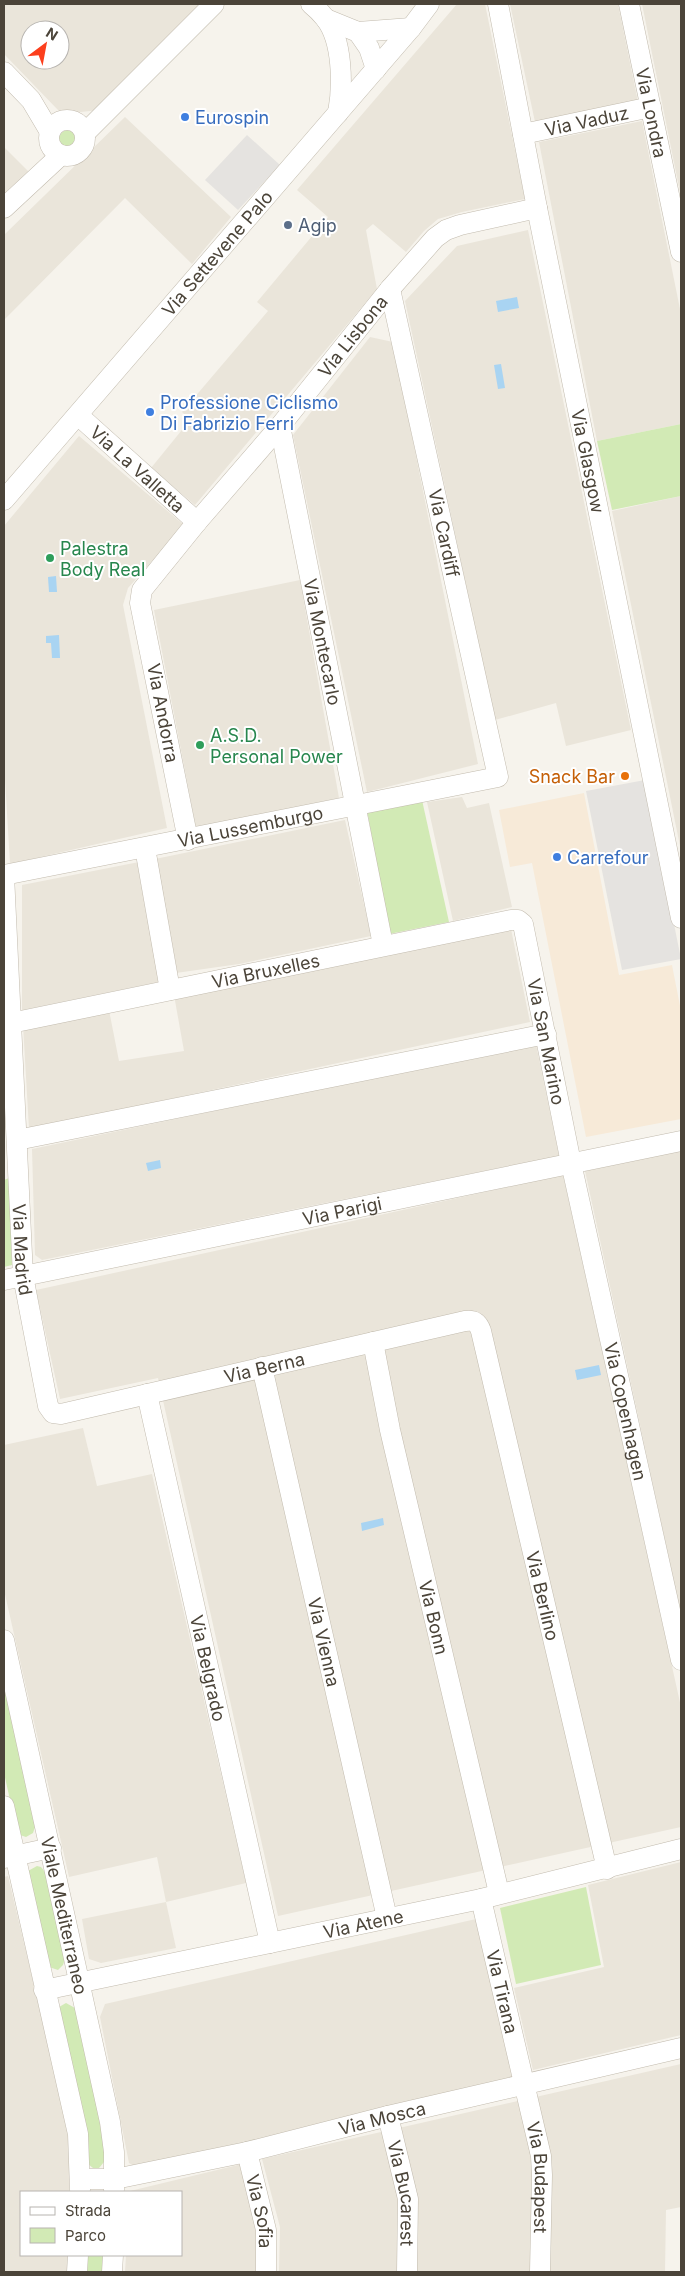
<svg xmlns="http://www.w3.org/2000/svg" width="685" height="2276" font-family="Inter,sans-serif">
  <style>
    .residential { fill: #eae5da; fill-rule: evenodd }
    .commercial { fill: #f7ead8 }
    .green { fill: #d2eab5 }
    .parking { fill: #e5e3e0 }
    .water { fill: #a9d4f2 }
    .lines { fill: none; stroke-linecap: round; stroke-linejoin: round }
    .minor-casing { stroke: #c2bbae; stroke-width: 21 }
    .minor { stroke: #fff; stroke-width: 20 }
    .shop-dot { fill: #3f7fe0; stroke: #fff; stroke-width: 2 }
    .service-dot { fill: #5c6f8a; stroke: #fff; stroke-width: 2 }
    .leisure-dot { fill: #2e9e5b; stroke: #fff; stroke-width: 2 }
    .food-dot { fill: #e8710a; stroke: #fff; stroke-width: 2 }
    .labels { text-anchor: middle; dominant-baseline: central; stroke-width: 4; stroke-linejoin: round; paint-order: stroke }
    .street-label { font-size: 18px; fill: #4b4439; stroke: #fff }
    .shop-label { font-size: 18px; fill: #366cbe; stroke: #fff; text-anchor: start }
    .service-label { font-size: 18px; fill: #4e5e75; stroke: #fff; text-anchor: start }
    .leisure-label { font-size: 18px; fill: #27864d; stroke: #fff; text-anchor: start }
    .food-label { font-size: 18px; fill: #c56008; stroke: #fff; text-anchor: end }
  </style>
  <rect width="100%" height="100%" fill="#f6f3ec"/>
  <g class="residential">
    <path d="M4 4H204L99 110 81 112 59 111 4 54ZM30 30H60V60H30Z"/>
    <polygon points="457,4 485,4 525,199 462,212 438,219 424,231 406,252 373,224 366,230 377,289 195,505 151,468 190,420 182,412 268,311 257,302 328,217 297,190"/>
    <polygon points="510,4 618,4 638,102 535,122"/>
    <polygon points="642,4 681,4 681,197"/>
    <polygon points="125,117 231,217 192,264 125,198 4,320 4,235"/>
    <polygon points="642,121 681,314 681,424 597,441 539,142"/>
    <polygon points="4,147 29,172 4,197"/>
    <polygon points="528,230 631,730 566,746 556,703 495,720 405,301 457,246"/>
    <polygon points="370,337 393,342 478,764 367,792 293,435"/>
    <polygon points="79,436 184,525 128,588 123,605 167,828 10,864 4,762 4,526"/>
    <polygon points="681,496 681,851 612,511"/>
    <polygon points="300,580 339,798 196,828 154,610"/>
    <polygon points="462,797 467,808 489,803 512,907 453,921 427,802"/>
    <polygon points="345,820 371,936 239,964 176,973 155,859"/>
    <polygon points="139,862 163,981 22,1010 22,885"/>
    <polygon points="510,924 530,1022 29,1129 23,1025 108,1005 119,1061 184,1051 174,995"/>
    <polygon points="536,1044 559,1156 42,1260 35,1255 32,1149"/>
    <polygon points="681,1151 681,1614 585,1171"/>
    <polygon points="563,1175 681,1707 681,1827 278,1916 158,1378 60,1399 36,1290"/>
    <polygon points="83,1428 97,1486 152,1474 246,1883 166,1902 176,1948 101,1963 89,1959 82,1919 166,1902 157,1857 69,1877 4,1590 4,1445"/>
    <polygon points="681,1862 681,2035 533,2070 514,1988 604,1967 588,1885"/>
    <polygon points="8,1876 70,2137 69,2192 21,2192 21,2255 68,2255 68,2272 4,2272 4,1877"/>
    <polygon points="476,1919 515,2076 510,2084 135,2167 129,2163 100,2017 105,2004"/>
    <polygon points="681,2064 681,2207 666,2210 665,2272 279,2272 280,2227 262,2159"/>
    <polygon points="242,2164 260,2230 259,2272 125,2272 126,2255 181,2255 181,2192 130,2192 130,2191"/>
  </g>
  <polygon class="commercial" points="584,793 619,975 672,965 681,1011 681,1119 586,1137 532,863 510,867 499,810"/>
  <g class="green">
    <circle cx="68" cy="139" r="9"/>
    <polygon points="681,424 681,496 612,510 597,441"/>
    <polygon points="422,800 449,922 389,934 367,810"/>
    <polygon points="9,1178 12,1265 4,1267 4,1180"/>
    <polygon points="4,1686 35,1827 33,1833 26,1837 20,1835 17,1831 4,1773"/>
    <polygon points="37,1866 41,1867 45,1872 65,1959 63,1965 58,1970 49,1967 28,1871"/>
    <polygon points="586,1887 601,1965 516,1984 500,1908"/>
    <polygon points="66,2003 75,2008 103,2132 105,2154 104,2162 99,2168 93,2168 88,2164 59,2007"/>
    <polygon points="85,2255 104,2255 103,2272 84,2272"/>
  </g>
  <g class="parking">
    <polygon points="247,135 280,165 238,210 205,180"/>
    <polygon points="645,780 681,959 622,970 586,791"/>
  </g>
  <g class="water">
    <polygon points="517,297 519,308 498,312 496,301"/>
    <polygon points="501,364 505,388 498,389 494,365"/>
    <polygon points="56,576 57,592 49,592 48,577"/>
    <polygon points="59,635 60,658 52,658 51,643 46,643 46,636"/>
    <polygon points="160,1160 161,1168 148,1171 146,1163"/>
    <polygon points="599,1365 601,1375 577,1380 575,1370"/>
    <polygon points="383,1518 384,1525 362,1531 361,1523"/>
  </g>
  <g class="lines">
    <defs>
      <g id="minor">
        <path d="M311 4C316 8 321 13 325 18 343 40 343 86 338 113"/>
        <path id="s1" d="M498 4 537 208 681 918"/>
        <path id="s2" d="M629 4 681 252"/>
        <polyline points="326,19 358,32 411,28"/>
        <polyline points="358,32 369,48 376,69"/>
        <polyline points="4,72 31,100 50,132"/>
        <circle cx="67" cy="138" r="18"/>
        <polyline points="85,133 214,4"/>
        <path id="s3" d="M523 134 651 107"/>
        <polyline points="4,208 61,155"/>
        <path id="s4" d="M79 416 197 522"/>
        <path id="s5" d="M280 426 383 945"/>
        <path id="s6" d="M4 500 411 28 429 4"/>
        <path id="s7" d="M188 840 140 603 142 590 197 522 280 426 390 289 435 238 446 230 460 225 537 208"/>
        <polyline points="145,848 170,990"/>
        <path id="s8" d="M4 875 23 1276 48 1406 53 1413 61 1414 465 1321C474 1320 478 1322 481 1331L607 1869"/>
        <path id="s9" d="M4 875 498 777 390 289"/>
        <path id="s10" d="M11 1023 511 920H518L523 924 571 1163 681 1660"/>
        <polyline points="17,1140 546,1034"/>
        <path id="s11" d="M4 1280 681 1141"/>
        <path id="s12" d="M373 1342 390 1430 499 1893"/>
        <path id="s13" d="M262 1367 387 1918"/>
        <path id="s14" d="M147 1394 270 1943"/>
        <path id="s15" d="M4 1640 110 2122 114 2152V2190"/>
        <polyline points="4,1806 78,2134 80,2190"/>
        <polyline points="4,1858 51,1848"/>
        <path id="s16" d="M481 1899 541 2156 542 2175 540 2272"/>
        <path id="s17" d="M44 1990 481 1899 681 1849"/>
        <path id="s18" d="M388 2116 408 2199 407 2272"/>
        <path id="s19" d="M247 2152 266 2230V2272"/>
        <path id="s20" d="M80 2179H115L247 2152 388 2116 681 2048"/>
        <polyline points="77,2272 78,2255"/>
        <polyline points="112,2272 113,2255"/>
      </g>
    </defs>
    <use href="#minor" class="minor-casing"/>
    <use href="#minor" class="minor"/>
  </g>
  <g class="shop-dot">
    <circle cx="185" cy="117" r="5"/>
    <circle cx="150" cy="412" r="5"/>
    <circle cx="557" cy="857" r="5"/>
  </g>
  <circle class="service-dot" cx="288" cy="225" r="5"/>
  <g class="leisure-dot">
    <circle cx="50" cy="558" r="5"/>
    <circle cx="200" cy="745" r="5"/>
  </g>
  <circle class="food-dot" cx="625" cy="776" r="5"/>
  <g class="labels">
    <g class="street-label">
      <text stroke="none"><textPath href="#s2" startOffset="111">Via Londra</textPath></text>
      <text stroke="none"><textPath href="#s3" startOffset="65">Via Vaduz</textPath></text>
      <text stroke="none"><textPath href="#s6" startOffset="326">Via Settevene Palo</textPath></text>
      <text stroke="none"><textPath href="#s7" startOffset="585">Via Lisbona</textPath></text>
      <text stroke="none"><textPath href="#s1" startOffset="466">Via Glasgow</textPath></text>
      <text stroke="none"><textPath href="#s4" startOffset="79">Via La Valletta</textPath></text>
      <text transform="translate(444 533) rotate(78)">Via Cardiff</text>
      <text stroke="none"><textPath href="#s5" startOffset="220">Via Montecarlo</textPath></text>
      <text transform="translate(163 713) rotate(79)">Via Andorra</text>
      <text stroke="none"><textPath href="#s9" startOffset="251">Via Lussemburgo</textPath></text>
      <text stroke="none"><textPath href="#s10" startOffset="260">Via Bruxelles</textPath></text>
      <text stroke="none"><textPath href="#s10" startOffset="644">Via San Marino</textPath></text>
      <text stroke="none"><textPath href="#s11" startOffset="345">Via Parigi</textPath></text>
      <text stroke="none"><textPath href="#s8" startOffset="375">Via Madrid</textPath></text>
      <text stroke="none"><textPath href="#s8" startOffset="759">Via Berna</textPath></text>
      <text stroke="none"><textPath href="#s10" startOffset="1022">Via Copenhagen</textPath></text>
      <text stroke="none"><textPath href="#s8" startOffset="1258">Via Berlino</textPath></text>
      <text stroke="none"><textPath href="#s12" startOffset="282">Via Bonn</textPath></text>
      <text stroke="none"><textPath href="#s13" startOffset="282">Via Vienna</textPath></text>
      <text stroke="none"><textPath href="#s14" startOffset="281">Via Belgrado</textPath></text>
      <text stroke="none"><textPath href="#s15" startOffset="282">Viale Mediterraneo</textPath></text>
      <text stroke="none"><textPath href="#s17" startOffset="326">Via Atene</textPath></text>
      <text stroke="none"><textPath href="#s16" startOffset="95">Via Tirana</textPath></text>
      <text stroke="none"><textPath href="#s20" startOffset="309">Via Mosca</textPath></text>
      <text stroke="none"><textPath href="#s16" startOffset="285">Via Budapest</textPath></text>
      <text stroke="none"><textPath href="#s18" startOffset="79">Via Bucarest</textPath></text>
      <text stroke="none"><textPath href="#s19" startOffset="61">Via Sofia</textPath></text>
    </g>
    <g class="shop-label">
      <text x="195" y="117">Eurospin</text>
      <text x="160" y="402">Professione Ciclismo<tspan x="160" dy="21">Di Fabrizio Ferri</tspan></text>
      <text x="567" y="857">Carrefour</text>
    </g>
    <g class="service-label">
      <text x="298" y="225">Agip</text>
    </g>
    <g class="leisure-label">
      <text x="60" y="548">Palestra<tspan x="60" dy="21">Body Real</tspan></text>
      <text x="210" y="735">A.S.D.<tspan x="210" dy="21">Personal Power</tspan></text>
    </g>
    <g class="food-label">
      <text x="615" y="776">Snack Bar</text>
    </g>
  </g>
  <rect width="685" height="2276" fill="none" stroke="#4b4439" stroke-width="10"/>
  <rect x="20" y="2191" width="162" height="65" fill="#ffffff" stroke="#b7b4b0"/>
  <rect x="30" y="2207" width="25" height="8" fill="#ffffff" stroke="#b7b4b0"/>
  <text x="65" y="2216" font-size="15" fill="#4b4439">Strada</text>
  <rect x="30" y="2228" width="25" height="15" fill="#d2eab5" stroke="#b7b4b0"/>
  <text x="65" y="2241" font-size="15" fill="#4b4439">Parco</text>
  <g transform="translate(45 45) rotate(32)"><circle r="24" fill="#ffffff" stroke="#b7b4b0"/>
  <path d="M0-4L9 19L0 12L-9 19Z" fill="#fc3f1d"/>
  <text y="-8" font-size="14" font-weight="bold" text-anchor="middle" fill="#4b4439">N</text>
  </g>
</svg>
